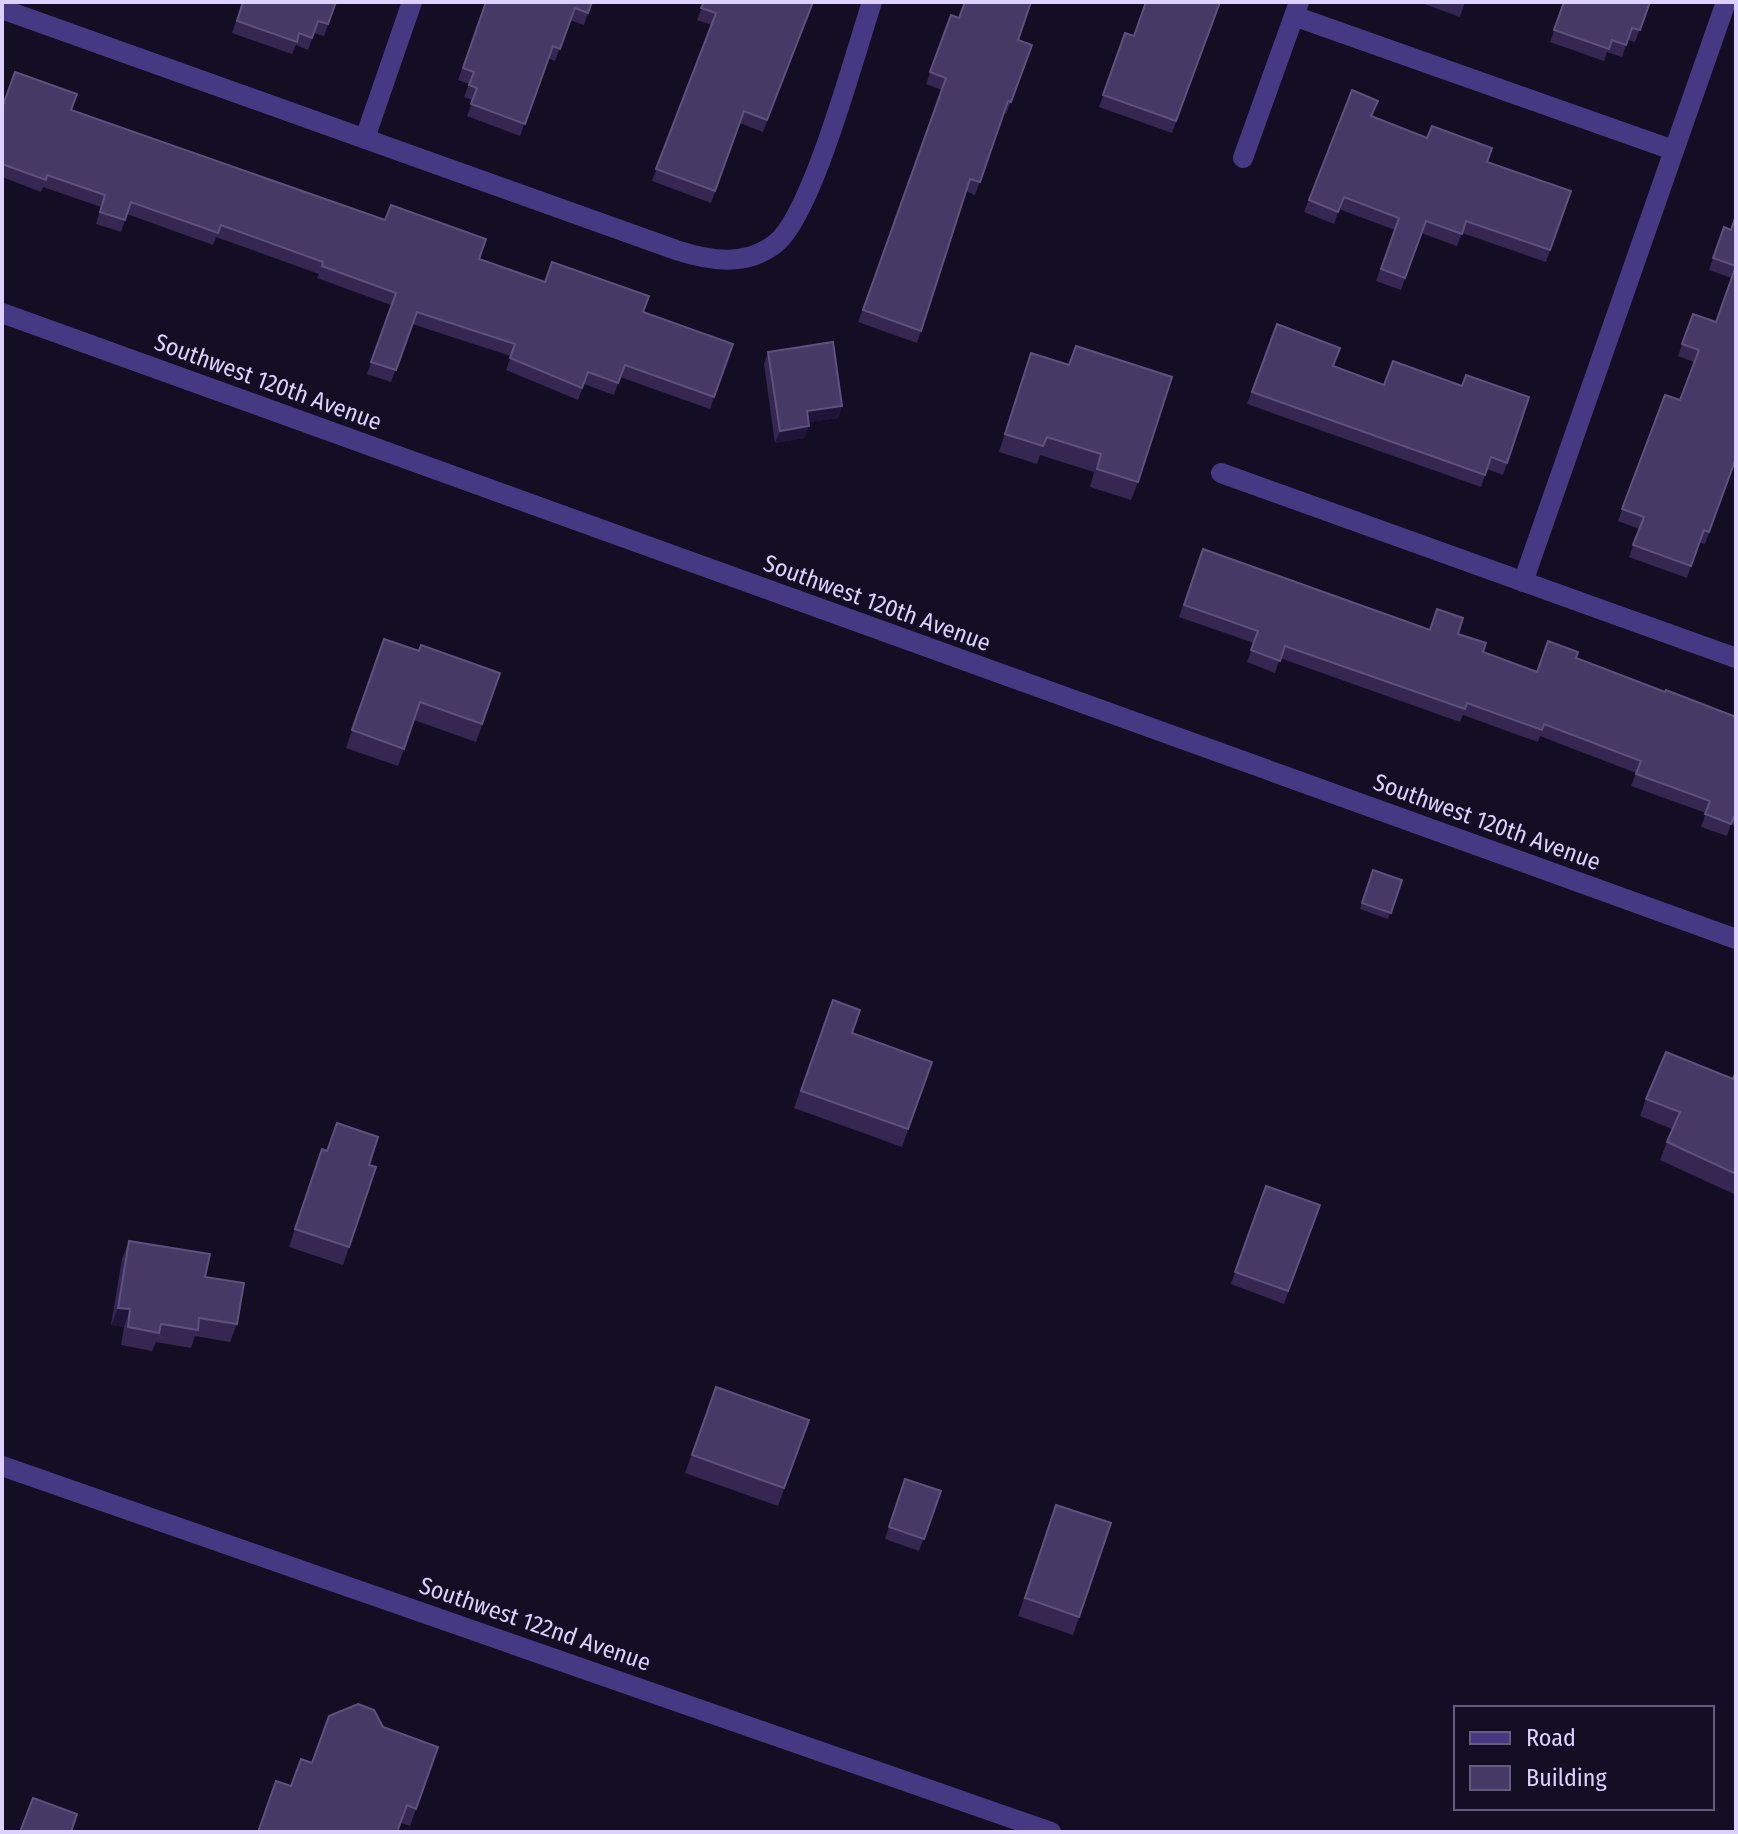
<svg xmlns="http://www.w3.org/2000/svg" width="1738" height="1834" font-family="'Fira Sans Condensed',sans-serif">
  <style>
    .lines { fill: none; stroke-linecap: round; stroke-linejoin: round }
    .minor { stroke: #453983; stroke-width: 20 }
    .wall { fill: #352752 }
    .shaded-wall { fill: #201538 }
    .building { fill: #473965; stroke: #5e517d; stroke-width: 2 }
    .labels { text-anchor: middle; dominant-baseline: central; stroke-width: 7; stroke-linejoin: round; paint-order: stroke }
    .street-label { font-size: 24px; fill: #dcd1ff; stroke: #140e24 }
  </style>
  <rect width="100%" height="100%" fill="#140e24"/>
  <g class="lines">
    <g class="minor">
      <path d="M2 9 676 250C710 261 745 267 775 244 812 216 855 53 872 2"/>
      <polyline points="1294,16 1673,150"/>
      <polyline points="365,138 412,2"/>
      <polyline points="1243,158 1299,2"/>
      <polyline points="2,313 1736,939"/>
      <polyline points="1221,473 1736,658"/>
      <polyline points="1523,582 1726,2"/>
      <polyline points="2,1466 1051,1832"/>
    </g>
  </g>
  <g class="wall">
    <polygon points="243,2 336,2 324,36 314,33 308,50 296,45 292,54 232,33"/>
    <polygon points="486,2 592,2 584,25 570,20 555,61 548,58 520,136 467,116 473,100 464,97 469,84 458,80"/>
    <polygon points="704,2 813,2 763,132 740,123 711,203 652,181 712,25 697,20"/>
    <polygon points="1220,2 1172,133 1099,107 1125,33 1134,36"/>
    <polygon points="1419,2 1465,2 1460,17"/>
    <polygon points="1564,2 1650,2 1635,42 1628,40 1622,57 1607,52 1604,61 1550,42"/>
    <polygon points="951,15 1032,45 1006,114 1004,113 975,195 966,191 917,343 858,322 942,90 926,84"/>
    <polygon points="1352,90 1372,116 1487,162 1571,191 1546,262 1462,233 1457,246 1421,233 1401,290 1376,281 1395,230 1339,209 1334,224 1304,212"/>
    <polygon points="2,108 71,110 479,259 545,282 643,312 733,344 710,409 620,377 614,395 584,384 578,400 506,370 511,356 412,324 391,382 367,374 391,305 317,278 319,274 216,237 213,245 127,214 121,232 96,224 101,207 43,187 41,192 2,177"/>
    <polygon points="1736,215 1736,458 1705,544 1699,542 1687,578 1629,557 1639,529 1618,521 1665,395 1680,400 1694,362 1678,356 1693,314 1716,322 1732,278 1709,270 1724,227 1731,230"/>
    <polygon points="1277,324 1333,366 1384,385 1462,386 1529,397 1503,475 1487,469 1481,487 1247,404"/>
    <polygon points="768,352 842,406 838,418 808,422 809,426 804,438 775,443 764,364"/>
    <polygon points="1031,353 1138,482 1131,500 1090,487 1094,472 1040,455 1037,464 999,452"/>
    <polygon points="1203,549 1430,630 1458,634 1483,652 1537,672 1576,658 1665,692 1736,717 1736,826 1731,824 1727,836 1701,827 1706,813 1631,786 1636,773 1540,736 1538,742 1463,715 1460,722 1280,658 1275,673 1247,662 1254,643 1179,617"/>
    <polygon points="384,639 419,651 500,673 476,742 414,720 398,766 346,748"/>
    <polygon points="1373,870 1402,880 1388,919 1360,909"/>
    <polygon points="833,1000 852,1033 932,1062 902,1147 794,1108"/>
    <polygon points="1736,1072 1736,1195 1660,1160 1672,1129 1640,1116 1646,1099 1733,1079"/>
    <polygon points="369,1165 349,1247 343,1265 289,1247 315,1167"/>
    <polygon points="1266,1186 1320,1205 1284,1304 1231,1284"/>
    <polygon points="129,1241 205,1277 237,1324 230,1342 195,1336 191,1348 156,1342 152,1351 121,1345 124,1327 111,1325 122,1259"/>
    <polygon points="716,1387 809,1420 778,1506 685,1473"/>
    <polygon points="905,1479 941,1491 919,1551 885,1539"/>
    <polygon points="1056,1505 1111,1523 1073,1635 1018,1616"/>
    <polygon points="383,1727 438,1747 410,1826 291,1786"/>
  </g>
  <g class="shaded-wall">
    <polygon points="842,406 838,418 803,423 807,411"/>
    <polygon points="809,426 804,438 775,443 780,431"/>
    <polygon points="118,1308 130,1309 124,1327 111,1325"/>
  </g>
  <g class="building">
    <polygon points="243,2 336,2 328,24 318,21 312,38 299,33 297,42 237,21"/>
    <polygon points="486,2 592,2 588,13 575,8 560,49 553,46 525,124 471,104 477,88 469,85 474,72 463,68"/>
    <polygon points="704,2 813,2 767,120 744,111 715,191 656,169 716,13 701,8"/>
    <polygon points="965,2 1031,2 1018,40 1032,45 1011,102 1008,101 980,182 970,179 921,331 863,310 946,78 930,72 951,15 959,18"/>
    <polygon points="1146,2 1220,2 1176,121 1103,95 1125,33 1134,36"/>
    <polygon points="1564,2 1650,2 1640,30 1632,28 1626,45 1612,40 1609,49 1554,30"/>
    <polygon points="15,72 77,94 71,110 385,220 391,205 486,239 479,259 545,282 552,262 649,296 643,312 733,344 714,397 625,365 618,383 588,372 582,388 510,358 515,344 417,312 396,370 371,362 396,293 322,266 323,262 221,225 218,233 131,202 125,220 100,212 105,195 47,175 46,180 2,164 2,108"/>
    <polygon points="1352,90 1378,101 1371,116 1427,138 1432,126 1492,148 1487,162 1571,191 1550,250 1466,221 1462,234 1426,221 1405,278 1381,269 1399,218 1344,197 1338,212 1309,200"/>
    <polygon points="1736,215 1736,266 1713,258 1724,227 1731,230"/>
    <polygon points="1736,266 1736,458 1709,532 1704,530 1691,566 1633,545 1644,517 1622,509 1665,395 1680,400 1699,350 1682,344 1693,314 1716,322"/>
    <polygon points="1277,324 1340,348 1333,366 1384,385 1393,361 1462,386 1466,375 1529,397 1507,463 1491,457 1485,475 1252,392"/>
    <polygon points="833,342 842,406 807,411 809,426 780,431 768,352"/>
    <polygon points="1076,346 1172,377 1138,482 1097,469 1101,454 1047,437 1043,446 1005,434 1031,353 1069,365"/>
    <polygon points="1203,549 1430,630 1437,609 1463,618 1458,634 1486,643 1483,652 1537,672 1548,641 1578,652 1576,658 1665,692 1666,690 1736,717 1736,813 1731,824 1705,814 1710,801 1636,774 1641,761 1544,724 1542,730 1467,703 1465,709 1285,646 1280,661 1251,650 1258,631 1184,605"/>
    <polygon points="384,639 419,651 421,645 500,673 482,724 420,702 404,749 352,730"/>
    <polygon points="1373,870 1402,880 1391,913 1362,903"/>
    <polygon points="833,1000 860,1010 852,1033 932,1062 908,1129 801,1091"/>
    <polygon points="1666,1052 1733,1079 1736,1072 1736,1174 1667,1142 1680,1112 1646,1099"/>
    <polygon points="337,1123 378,1137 369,1165 376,1167 349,1247 295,1229 322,1149 327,1151"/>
    <polygon points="1266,1186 1320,1205 1288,1291 1235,1272"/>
    <polygon points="129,1241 210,1254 205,1277 244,1283 237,1324 199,1318 198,1330 161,1324 159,1333 128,1327 130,1309 118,1308"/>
    <polygon points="716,1387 809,1420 784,1488 692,1455"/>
    <polygon points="905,1479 941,1491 924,1539 889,1527"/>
    <polygon points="1056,1505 1111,1523 1079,1617 1025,1598"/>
    <polygon points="358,1704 374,1710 383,1727 438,1747 416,1809 407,1805 397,1832 258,1832 276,1781 291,1786 301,1759 312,1763 329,1716"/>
    <polygon points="33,1798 77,1814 71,1832 20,1832"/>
  </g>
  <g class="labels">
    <g class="street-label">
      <text transform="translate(268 382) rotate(20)">Southwest 120th Avenue</text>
      <text transform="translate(877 603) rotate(20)">Southwest 120th Avenue</text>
      <text transform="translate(1487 822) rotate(20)">Southwest 120th Avenue</text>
      <text transform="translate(535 1624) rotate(19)">Southwest 122nd Avenue</text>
    </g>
  </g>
  <rect width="1738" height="1834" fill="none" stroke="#dcd1ff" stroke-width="8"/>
  <rect x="1454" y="1706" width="260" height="104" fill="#140e24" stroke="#645c7c" stroke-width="2"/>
  <rect x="1470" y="1732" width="40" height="12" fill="#453983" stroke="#645c7c" stroke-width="2"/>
  <text x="1526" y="1746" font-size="24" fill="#dcd1ff">Road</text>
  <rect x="1470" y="1766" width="40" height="24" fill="#473965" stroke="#645c7c" stroke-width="2"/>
  <text x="1526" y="1786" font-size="24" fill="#dcd1ff">Building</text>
</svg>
